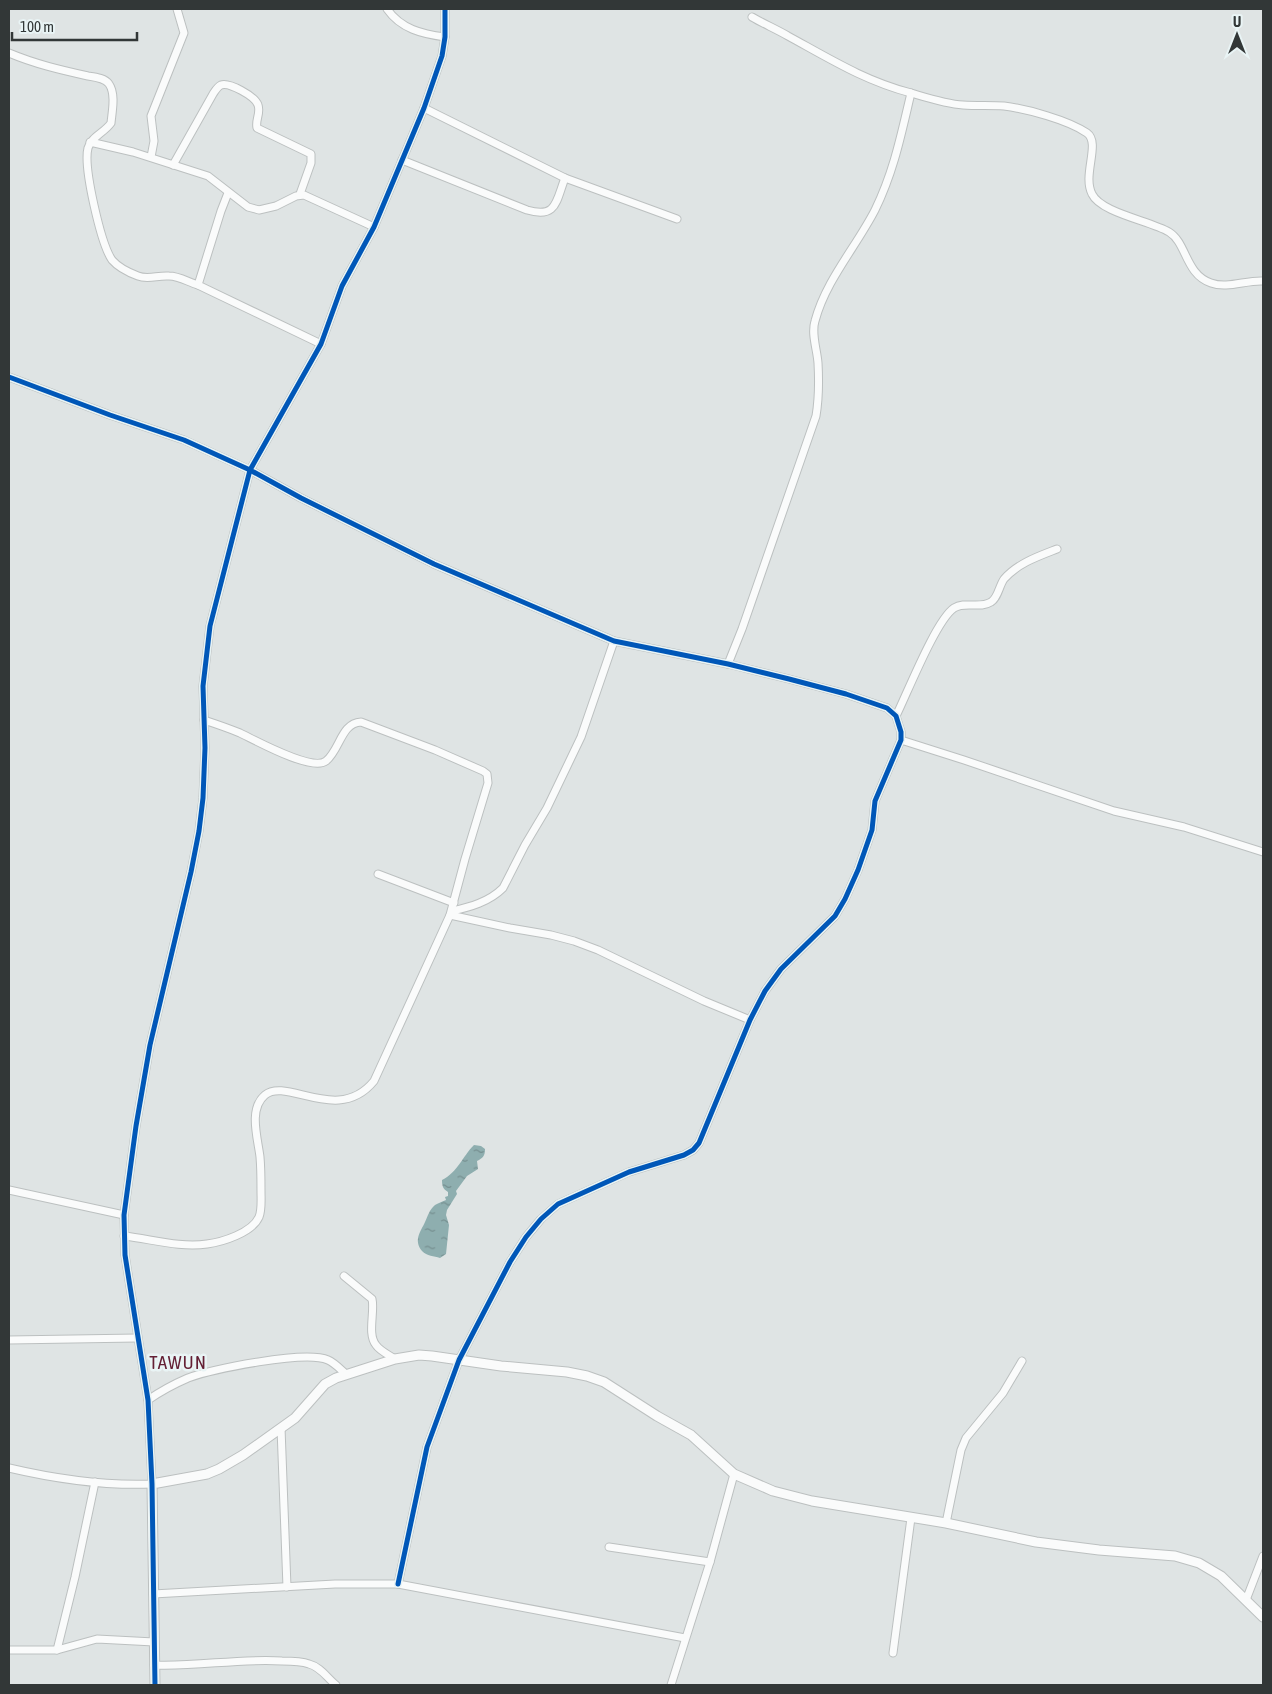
<svg xmlns="http://www.w3.org/2000/svg" width="1272" height="1694" font-family="'Asap Condensed',sans-serif">
  <style>
    .water { fill: url(#water-ripples) }
    .lines { fill: none; stroke-linecap: round; stroke-linejoin: round }
    .minor-casing { stroke: #bcc0c0; stroke-width: 9 }
    .tertiary-casing { stroke: #bcc0c0; stroke-width: 11 }
    .minor { stroke: #fafbfb; stroke-width: 7 }
    .tertiary { stroke: #fafbfb; stroke-width: 9 }
    .cycleway-casing { stroke: #e9f4f5; stroke-width: 8 }
    .cycleway { stroke: #0057b8; stroke-width: 5 }
    .labels { text-anchor: middle; dominant-baseline: central; stroke-width: 5; stroke-linejoin: round; paint-order: stroke }
    .quarter-label { font-size: 19px; letter-spacing: 1px; fill: #642035; stroke: #e9f4f5 }
  </style>
  <defs>
    <pattern id="water-ripples" width="26" height="14" patternUnits="userSpaceOnUse" patternTransform="scale(1.25)"><rect width="26" height="14" fill="#8eaeaf"/><path d="M2 4q2-2 4 0t4 0M15 11q2-2 4 0t4 0" fill="none" stroke="#758e8f"/></pattern>
  </defs>
  <rect width="100%" height="100%" fill="#dfe4e4"/>
  <path class="water" d="M474 1145 481 1146 485 1149C485 1156 483 1158 477 1161L478 1169 467 1176 456 1191 457 1194 447 1210 446 1215 449 1225 446 1254 440 1258C434 1256 427 1256 422 1251 413 1240 421 1231 425 1222 428 1216 429 1210 435 1205 438 1203 442 1202 446 1200L445 1197 448 1196V1192C443 1189 442 1186 442 1180 458 1172 462 1157 474 1145Z"/>
  <g class="lines">
    <defs>
      <g id="minor">
        <path d="M387 9C401 29 422 34 445 37"/>
        <path d="M752 17C764 24 776 29 788 36 830 59 865 81 911 93 928 98 946 104 963 105 977 106 991 105 1004 106 1027 109 1068 120 1087 133 1101 143 1082 175 1092 194 1101 213 1151 221 1169 232 1187 243 1185 274 1211 283 1227 289 1246 280 1263 281"/>
        <path d="M9 53C35 64 61 70 88 76 95 77 105 78 109 84 116 94 112 112 111 123 104 133 92 136 88 148 83 167 101 244 112 260 118 267 130 273 138 276 148 280 158 275 169 276 179 276 188 282 198 285"/>
        <polyline points="424,108 565,178 677,219"/>
        <polyline points="90,142 133,152 208,176 248,207 259,210 276,206 296,196 304,195 374,227"/>
        <polyline points="151,157 154,141 151,116 184,33 177,9"/>
        <path d="M402 160 527 210C557 219 556 201 565 178"/>
        <path d="M173 165 213 94C215 91 217 87 221 85 229 82 255 96 258 105 261 113 255 120 257 128L311 154V163L300 194"/>
        <polyline points="228,193 221,211 198,285 321,344"/>
        <path d="M9 377 110 415 184 440 250 470 210 626 203 686 205 748 203 798 199 831 191 872 150 1045 136 1126 124 1215 125 1255 148 1400 152 1484C103 1486 56 1479 9 1468"/>
        <path d="M728 664 742 629 816 416C819 398 819 381 818 363 817 349 811 334 815 321 826 280 856 247 875 210 894 171 901 135 911 93"/>
        <path d="M896 716C907 694 936 620 954 608 965 601 980 609 991 602 998 598 999 586 1004 579 1018 563 1039 556 1057 549"/>
        <polyline points="901,740 964,760 1114,811 1184,827 1263,852"/>
        <polyline points="378,874 454,903"/>
        <path d="M452 911C470 907 489 902 503 888L525 845 547 808 581 737 614 641"/>
        <polyline points="450,915 510,928 551,935 574,941 598,950 704,1001 750,1020"/>
        <polyline points="9,1190 124,1215"/>
        <path d="M124 1236C151 1239 180 1248 207 1244 222 1242 252 1233 259 1217 262 1210 261 1199 261 1191 261 1180 261 1168 260 1157 258 1139 248 1109 265 1095 287 1077 338 1125 374 1081L450 915 465 859 488 783 487 774 483 771 435 750 361 722C341 723 340 750 326 761 312 772 255 740 240 733 228 728 216 724 204 720"/>
        <path d="M344 1276 372 1299C375 1312 367 1334 376 1345 380 1351 389 1355 395 1359"/>
        <polyline points="9,1340 137,1338"/>
        <path d="M148 1400C161 1391 174 1384 188 1378 213 1369 305 1350 328 1360 335 1363 341 1370 346 1374"/>
        <polyline points="281,1428 287,1587"/>
        <polyline points="946,1523 961,1450 966,1438 1003,1393 1022,1361"/>
        <polyline points="609,1547 710,1562"/>
        <polyline points="398,1584 427,1447 459,1360 510,1262 526,1237 541,1219 558,1204 629,1172 684,1155 693,1150 699,1143 750,1020 765,991 781,969 835,916 845,899 858,870 872,830 875,801 901,740 901,732 896,716 887,708 846,694 789,679 728,664 614,641 434,564 301,498 250,470 321,344 342,286 374,227 424,108 442,56 445,37 445,9"/>
        <polyline points="153,1594 335,1584 398,1584 685,1638"/>
        <polyline points="1246,1600 1263,1556"/>
        <polyline points="9,1650 57,1650 97,1639 154,1642"/>
        <polyline points="57,1650 75,1577 95,1482"/>
        <polyline points="893,1653 911,1518"/>
        <path d="M154 1665C197 1667 239 1658 282 1661 291 1661 301 1661 309 1664 321 1667 327 1678 336 1685"/>
        <polyline points="671,1685 710,1562 734,1474"/>
      </g>
      <polyline id="tertiary" points="155,1685 152,1484 207,1474 219,1469 243,1455 295,1418 325,1384 336,1378 395,1359 419,1355 432,1356 501,1366 567,1372 587,1376 604,1382 657,1416 691,1435 734,1474 773,1491 812,1501 946,1523 1036,1542 1099,1550 1175,1556 1199,1563 1221,1576 1263,1617"/>
    </defs>
    <use href="#minor" class="minor-casing"/>
    <use href="#tertiary" class="tertiary-casing"/>
    <use href="#minor" class="minor"/>
    <use href="#tertiary" class="tertiary"/>
    <defs>
      <g id="cycleway">
        <polyline points="9,377 110,415 184,440 250,470 210,626 203,686 205,748 203,798 199,831 191,872 150,1045 136,1126 124,1215 125,1255 148,1400 152,1484 155,1685"/>
        <polyline points="398,1584 427,1447 459,1360 510,1262 526,1237 541,1219 558,1204 629,1172 684,1155 693,1150 699,1143 750,1020 765,991 781,969 835,916 845,899 858,870 872,830 875,801 901,740 901,732 896,716 887,708 846,694 789,679 728,664 614,641 434,564 301,498 250,470 321,344 342,286 374,227 424,108 442,56 445,37 445,9"/>
      </g>
    </defs>
    <use href="#cycleway" class="cycleway-casing"/>
    <use href="#cycleway" class="cycleway"/>
  </g>
  <g class="labels">
    <g class="quarter-label">
      <text x="178" y="1362">TAWUN</text>
    </g>
  </g>
  <rect width="1272" height="1694" fill="none" stroke="#323737" stroke-width="20"/>
  <g transform="translate(1237 35)" stroke="#e9f4f5" stroke-width="4" paint-order="stroke">
  <path d="M0-4L9 19L0 12L-9 19Z" fill="#323737"/>
  <text y="-8" font-size="14" font-weight="bold" text-anchor="middle" fill="#323737">U</text>
  </g>
  <path d="M12 32v8h125v-8" fill="none" stroke="#323737" stroke-width="2.5"/>
  <text x="20" y="32" font-size="15" fill="#323737" stroke="#e9f4f5" stroke-width="4" paint-order="stroke">100 m</text>
</svg>
